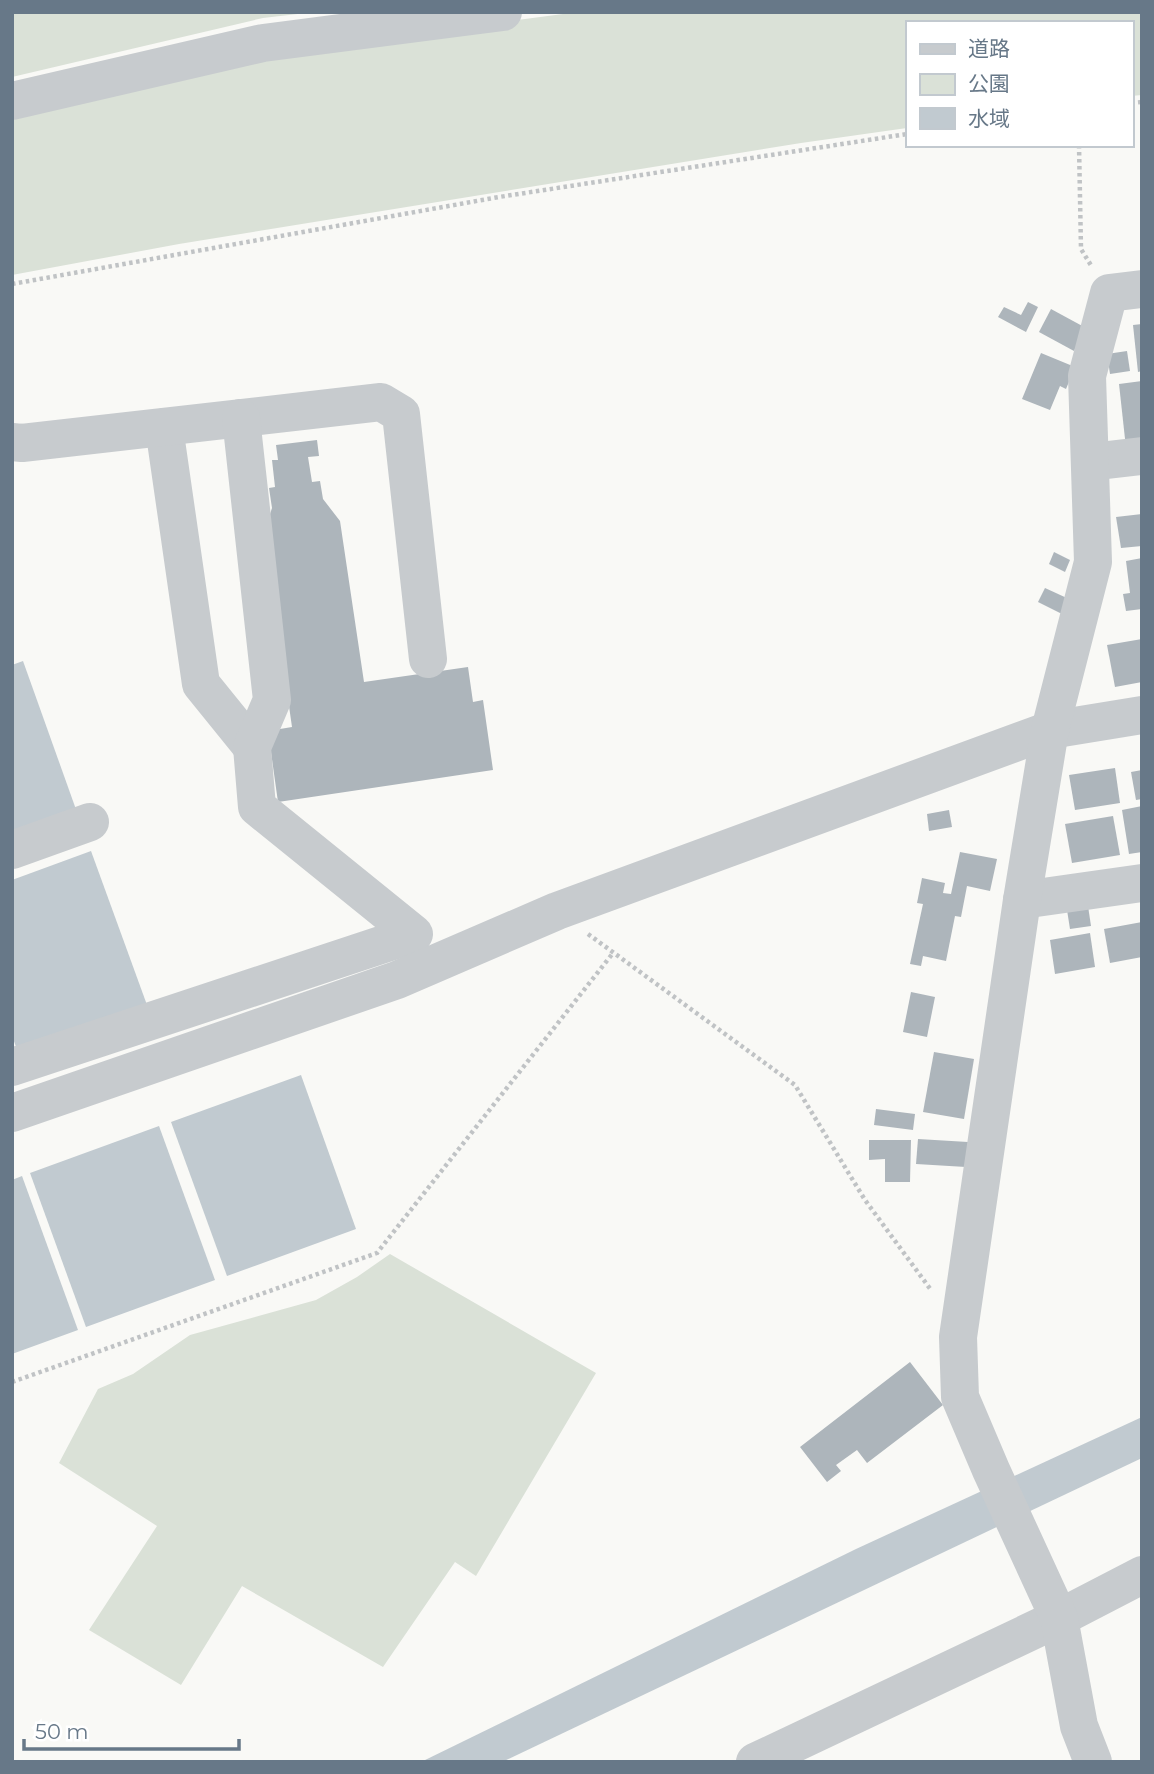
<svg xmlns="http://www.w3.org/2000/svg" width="1154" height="1774" font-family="Montserrat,'Noto Sans JP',sans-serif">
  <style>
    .green { fill: #dae1d7 }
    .water { fill: #c1cad0 }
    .building { fill: #adb5bb }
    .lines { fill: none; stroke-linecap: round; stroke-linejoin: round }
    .path { stroke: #c0c3c5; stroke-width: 4.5; stroke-dasharray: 3.5 3.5; stroke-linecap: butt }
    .minor { stroke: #c7cbce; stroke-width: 38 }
  </style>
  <rect width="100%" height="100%" fill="#f9f9f6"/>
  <g class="green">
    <polygon points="12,12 315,12 263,18 12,77"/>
    <polygon points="578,12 1142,12 1142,95 1131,96 1131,23 907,23 907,128 801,143 179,244 12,275 12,112 264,53"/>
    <polygon points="390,1254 596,1373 476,1576 455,1562 383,1667 242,1586 181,1685 89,1630 157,1526 59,1463 98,1389 133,1374 190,1335 316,1300 357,1277"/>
  </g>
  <g class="water">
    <polygon points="23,661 78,815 12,839 12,665"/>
    <polygon points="91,851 147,1005 18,1052 12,1036 12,880"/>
    <polygon points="301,1075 356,1229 227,1276 171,1122"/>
    <polygon points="159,1126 215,1280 86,1327 30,1173"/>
    <polygon points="22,1176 78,1330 12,1354 12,1180"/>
    <polygon points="1142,1417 1142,1458 502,1762 421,1762 856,1549"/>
  </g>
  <g class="building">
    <polygon points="1028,302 1038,307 1026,332 998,317 1004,307 1021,315"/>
    <polygon points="1051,309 1086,328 1074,351 1039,332"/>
    <polygon points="1142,324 1142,371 1138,372 1133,325"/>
    <polygon points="1127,351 1130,371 1110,374 1107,354"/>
    <polygon points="1041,353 1075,367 1066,389 1060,386 1050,410 1022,399"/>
    <polygon points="1142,381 1142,446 1126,448 1119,384"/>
    <polygon points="317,440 319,456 308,457 312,482 320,481 323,499 340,521 364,682 468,667 473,702 483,700 493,770 278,802 268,731 292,727 264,532 272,508 269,488 275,487 272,460 278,460 276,445"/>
    <polygon points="1142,514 1142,546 1121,548 1116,517"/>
    <polygon points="1054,552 1070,560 1065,572 1049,564"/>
    <polygon points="1142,558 1142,609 1126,611 1123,594 1130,593 1126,561"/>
    <polygon points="1045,588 1069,599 1062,614 1038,602"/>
    <polygon points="1142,639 1142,682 1115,687 1107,645"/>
    <polygon points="1115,768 1120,803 1075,810 1069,775"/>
    <polygon points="1142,770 1142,799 1136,800 1131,772"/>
    <polygon points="1142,806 1142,852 1129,854 1122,810"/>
    <polygon points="949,810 952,827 929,831 927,814"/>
    <polygon points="1113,816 1120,855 1072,863 1065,824"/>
    <polygon points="960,852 997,859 990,891 967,886 961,917 955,916 946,961 923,956 921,966 910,964 923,904 917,903 922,878 945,883 943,893 951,894"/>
    <polygon points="1088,906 1091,926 1070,929 1067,910"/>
    <polygon points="1142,922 1142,957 1110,963 1104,929"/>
    <polygon points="1090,933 1095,967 1055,974 1050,940"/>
    <polygon points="911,992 935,997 927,1037 903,1032"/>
    <polygon points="934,1052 974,1059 964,1119 923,1112"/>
    <polygon points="876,1109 915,1114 913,1130 874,1125"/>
    <polygon points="918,1139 968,1142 966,1167 916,1164"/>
    <polygon points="869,1140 911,1140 910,1182 885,1182 885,1159 869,1160"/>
    <polygon points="910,1362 943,1405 867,1463 857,1450 836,1465 841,1471 827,1482 800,1447"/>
  </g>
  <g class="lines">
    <g class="path">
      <polyline points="1131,103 1142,102"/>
      <polyline points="1079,145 1081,249 1092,267"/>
      <polyline points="12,284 499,197 907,134"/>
      <polyline points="588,934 795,1085 865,1200 931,1290"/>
      <polyline points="12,1382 377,1253 613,953"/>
    </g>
    <g class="minor">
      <polyline points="12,101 263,43 503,12"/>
      <polyline points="164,427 201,684 252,747"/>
      <polyline points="12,442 22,443 381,402 401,414 428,659"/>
      <polyline points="1090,462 1142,456"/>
      <polyline points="12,850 90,822"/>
      <polyline points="1022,900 1142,883"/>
      <polyline points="12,1067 414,934 257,807 252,747 272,700 241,418"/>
      <polyline points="12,1113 397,980 557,911 1050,730 1142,715"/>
      <polyline points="755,1762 1059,1618 1142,1575"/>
      <polyline points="1093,1762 1079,1726 1059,1618 991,1470 960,1397 958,1337 1022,900 1050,730 1093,562 1087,376 1109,293 1142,289"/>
    </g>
  </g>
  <rect width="1154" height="1774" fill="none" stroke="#677888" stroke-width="28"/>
  <rect x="906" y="21" width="228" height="126" fill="#ffffff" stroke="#c2c9cf" stroke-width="2"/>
  <rect x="920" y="44" width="35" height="10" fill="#c7cbce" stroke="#c2c9cf" stroke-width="2"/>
  <text x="968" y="56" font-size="21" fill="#677888">道路</text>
  <rect x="920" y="74" width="35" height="21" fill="#dae1d7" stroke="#c2c9cf" stroke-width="2"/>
  <text x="968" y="91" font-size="21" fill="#677888">公園</text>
  <rect x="920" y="108" width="35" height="21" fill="#c1cad0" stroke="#c2c9cf" stroke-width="2"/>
  <text x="968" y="126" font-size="21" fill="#677888">水域</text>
  <path d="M24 1739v10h215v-10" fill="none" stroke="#677888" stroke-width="3.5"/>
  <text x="35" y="1739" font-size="21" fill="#677888" stroke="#ffffff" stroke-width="5" paint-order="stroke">50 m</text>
</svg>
